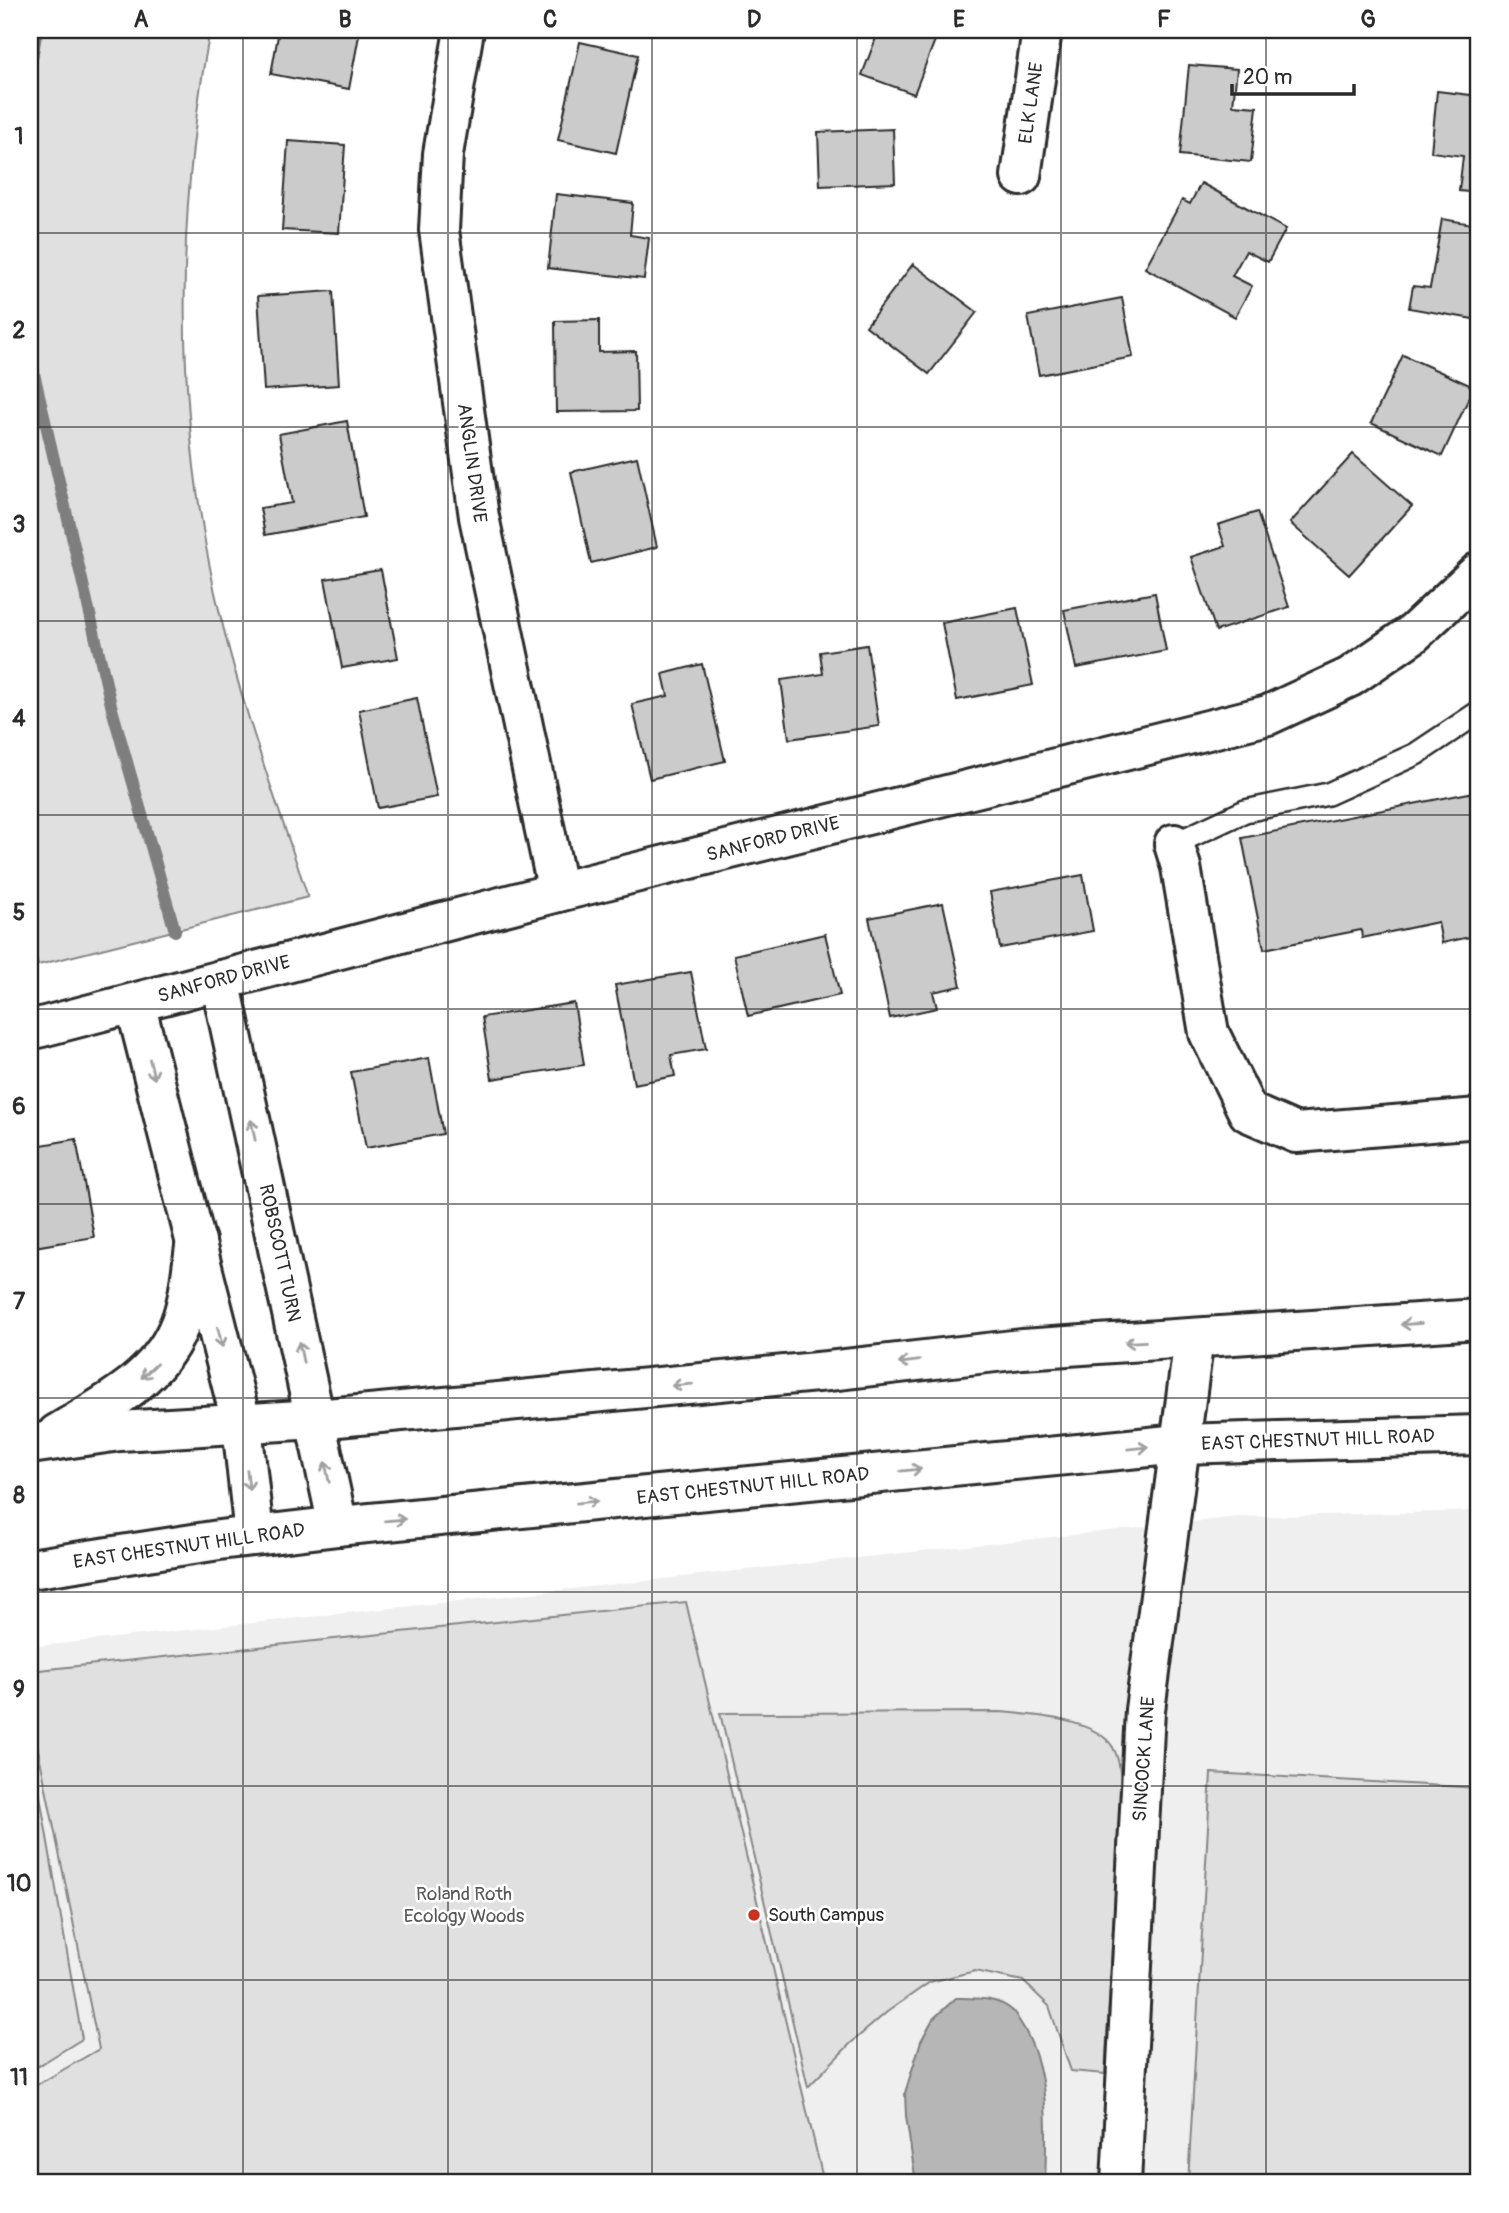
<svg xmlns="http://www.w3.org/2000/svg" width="1509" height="2213" font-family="Pangolin,sans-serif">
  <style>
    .built { fill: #efefef }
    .green { fill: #e0e0e0; stroke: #868686; stroke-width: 2 }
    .water { fill: #b6b6b6; stroke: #7e7e7e; stroke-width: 2 }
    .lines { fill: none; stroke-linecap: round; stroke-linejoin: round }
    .stream { stroke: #7e7e7e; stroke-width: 12 }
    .building { fill: #cbcbcb; stroke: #2b2b2b; stroke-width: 2 }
    .lane-casing { stroke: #2b2b2b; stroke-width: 26 }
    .street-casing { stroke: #2b2b2b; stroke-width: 44 }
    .primary-casing { stroke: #2b2b2b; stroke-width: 44 }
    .lane { stroke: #fff; stroke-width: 21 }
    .street { stroke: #fff; stroke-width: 38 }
    .primary { stroke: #fff; stroke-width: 38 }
    .oneway { stroke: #a0a0a0 }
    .grid { fill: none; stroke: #2b2b2b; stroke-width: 2; stroke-opacity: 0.55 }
    .poi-dot { fill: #c8321e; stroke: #fff; stroke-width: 2.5 }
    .labels { text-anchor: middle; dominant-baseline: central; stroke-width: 5; stroke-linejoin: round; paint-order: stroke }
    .street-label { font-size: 19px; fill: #2b2b2b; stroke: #fff }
    .park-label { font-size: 19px; fill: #585858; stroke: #fff }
    .poi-label { font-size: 19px; fill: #2b2b2b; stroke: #fff; text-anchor: start }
    .neatline { fill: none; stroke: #2b2b2b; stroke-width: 2.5 }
    .grid-label { font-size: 23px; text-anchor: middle; font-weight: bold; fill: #2b2b2b }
  </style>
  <rect width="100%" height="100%" fill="#fff"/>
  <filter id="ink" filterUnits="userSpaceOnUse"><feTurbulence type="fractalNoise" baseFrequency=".0143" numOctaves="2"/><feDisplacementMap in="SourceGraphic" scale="14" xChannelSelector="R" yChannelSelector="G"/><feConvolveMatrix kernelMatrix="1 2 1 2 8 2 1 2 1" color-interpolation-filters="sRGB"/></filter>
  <g filter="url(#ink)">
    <polygon class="built" points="1479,1511 1479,2183 30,2183 30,1647 1238,1517"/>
    <g class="green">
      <path d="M30 30H210C176 214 175 405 214 588 237 693 274 795 308 897L38 965 30 929Z"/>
      <polygon points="686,1602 824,2183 30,2183 30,2089 99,2049 30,1710 30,1671"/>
      <path d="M1000 1712C1030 1715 1083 1718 1106 1739 1119 1750 1120 1769 1121 1785L1105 2074 1071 2071 1049 2006 1023 1981 975 1971 930 1982 887 2012 851 2043 808 2087 720 1713Z"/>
      <polygon points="30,1772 37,1779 82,2039 30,2071"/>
      <polygon points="1211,1773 1479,1788 1479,2183 1188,2183"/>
    </g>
    <path class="water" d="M956 1998C976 1998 997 1997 1013 2011 1016 2014 1019 2021 1022 2025 1050 2071 1047 2131 1045 2183H916L906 2116 905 2093 921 2041 933 2019Z"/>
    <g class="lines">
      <g class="stream">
        <polyline points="30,69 37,30"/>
        <polyline points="30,356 112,709 175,931"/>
      </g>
    </g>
    <g class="building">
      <polygon points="279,30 360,30 349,89 271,74"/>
      <polygon points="879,30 939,30 914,94 862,75"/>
      <polygon points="580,42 638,55 616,153 558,140"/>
      <polygon points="1189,65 1237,69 1233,105 1257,107 1251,162 1180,155"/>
      <polygon points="1437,91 1479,96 1479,193 1459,191 1463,156 1431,152"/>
      <polygon points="893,129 895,183 820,186 818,132"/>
      <polygon points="288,141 345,145 339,233 282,230"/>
      <polygon points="1201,183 1286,229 1268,262 1246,251 1232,276 1252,286 1235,317 1145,268 1182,200 1190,204"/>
      <polygon points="556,194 633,203 630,235 649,238 644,279 548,268"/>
      <polygon points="1442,219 1479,225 1479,320 1409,308 1413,286 1430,288"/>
      <polygon points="913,264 977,312 929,374 866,326"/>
      <polygon points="333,291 339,385 264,390 258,296"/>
      <polygon points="1122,298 1133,357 1039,375 1028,316"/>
      <polygon points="599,320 599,352 636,351 637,411 556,412 555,321"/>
      <polygon points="1403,355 1474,387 1442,456 1371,423"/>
      <polygon points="347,421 364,517 265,535 260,508 292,503 279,434"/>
      <polygon points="1353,454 1412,506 1349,575 1290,523"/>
      <polygon points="637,457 657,547 591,563 571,472"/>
      <polygon points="1257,512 1289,607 1216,631 1191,557 1225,546 1218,525"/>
      <polygon points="381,570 398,658 342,668 325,579"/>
      <polygon points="1155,593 1166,651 1076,668 1064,610"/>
      <polygon points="1017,608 1033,685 957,700 942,623"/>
      <polygon points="867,645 879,726 789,739 781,680 823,674 820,652"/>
      <polygon points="702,664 725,761 650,779 632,704 668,696 663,674"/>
      <polygon points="417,698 437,797 378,808 359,710"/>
      <polygon points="1479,791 1479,935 1442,943 1438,922 1362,938 1361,930 1264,949 1242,838"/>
      <polygon points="1083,875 1093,931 1000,948 990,892"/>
      <polygon points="943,903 961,986 933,992 937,1008 890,1018 869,918"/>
      <polygon points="825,934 840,995 748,1016 734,955"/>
      <polygon points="691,972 706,1049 671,1055 675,1076 634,1084 615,985"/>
      <polygon points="574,1003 584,1065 492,1079 482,1017"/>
      <polygon points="429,1058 443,1134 366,1148 351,1072"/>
      <polygon points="76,1139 94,1237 34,1247 30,1223 30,1147"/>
    </g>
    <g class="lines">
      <defs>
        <polyline id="lane" points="1174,844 1245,811 1328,794 1416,754 1479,712"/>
        <g id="street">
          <polyline points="464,30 443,154 439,230 479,517 558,892"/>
          <polyline points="1021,176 1042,30"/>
          <polyline points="1174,844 1181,867 1209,1033 1248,1112 1296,1133 1479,1118"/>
          <polyline points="220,980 338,1526"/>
          <polyline points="135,1003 242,1425 254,1535"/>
          <polyline points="30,1030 558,892 1268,715 1350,677 1414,633 1479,572"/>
          <polyline points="1121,2183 1145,1710 1194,1338"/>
        </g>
        <g id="primary">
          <path d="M57 1434C102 1406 154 1382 177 1331 190 1304 191 1270 196 1241"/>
          <polyline points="30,1444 120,1431 316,1419 828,1371 1022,1349 1479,1319"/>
          <polyline points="30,1569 219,1540 338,1526 1180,1444 1479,1435"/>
        </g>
      </defs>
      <use href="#lane" class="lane-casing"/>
      <use href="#street" class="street-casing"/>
      <use href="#primary" class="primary-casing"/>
      <use href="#lane" class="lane"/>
      <use href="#street" class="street"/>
      <use href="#primary" class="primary"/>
    </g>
    <defs><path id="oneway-shaft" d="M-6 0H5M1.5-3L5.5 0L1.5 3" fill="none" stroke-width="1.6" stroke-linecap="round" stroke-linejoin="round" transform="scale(1.75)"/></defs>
    <g class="oneway">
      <use href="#oneway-shaft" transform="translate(152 1069) rotate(76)"/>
      <use href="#oneway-shaft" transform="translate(253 1130) rotate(-102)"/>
      <use href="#oneway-shaft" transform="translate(1411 1324) rotate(176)"/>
      <use href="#oneway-shaft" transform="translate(220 1337) rotate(76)"/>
      <use href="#oneway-shaft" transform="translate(1135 1342) rotate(177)"/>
      <use href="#oneway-shaft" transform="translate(301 1352) rotate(-102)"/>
      <use href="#oneway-shaft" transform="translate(909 1362) rotate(173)"/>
      <use href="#oneway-shaft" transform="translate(149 1371) rotate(137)"/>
      <use href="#oneway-shaft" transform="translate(682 1385) rotate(175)"/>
      <use href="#oneway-shaft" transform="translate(1138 1448) rotate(-6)"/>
      <use href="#oneway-shaft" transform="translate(911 1470) rotate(-6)"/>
      <use href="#oneway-shaft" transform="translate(327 1472) rotate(-102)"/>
      <use href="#oneway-shaft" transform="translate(248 1480) rotate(84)"/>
      <use href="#oneway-shaft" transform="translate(587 1502) rotate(-6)"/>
      <use href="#oneway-shaft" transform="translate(395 1520) rotate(-5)"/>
    </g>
  </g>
  <path class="grid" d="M243 30V2183M448 30V2183M652 30V2183M857 30V2183M1061 30V2183M1266 30V2183M30 233H1479M30 427H1479M30 621H1479M30 815H1479M30 1009H1479M30 1204H1479M30 1398H1479M30 1592H1479M30 1786H1479M30 1980H1479"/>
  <circle class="poi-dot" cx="754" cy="1915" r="7"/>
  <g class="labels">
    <g class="street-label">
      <text transform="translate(1031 103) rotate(-82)">ELK LANE</text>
      <text transform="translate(472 463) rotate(82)">ANGLIN DRIVE</text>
      <text transform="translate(773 839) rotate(-14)">SANFORD DRIVE</text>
      <text transform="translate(224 979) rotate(-15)">SANFORD DRIVE</text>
      <text transform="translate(280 1253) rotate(78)">ROBSCOTT TURN</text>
      <text transform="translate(1318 1440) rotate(-2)">EAST CHESTNUT HILL ROAD</text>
      <text transform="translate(753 1486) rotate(-6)">EAST CHESTNUT HILL ROAD</text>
      <text transform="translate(189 1546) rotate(-8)">EAST CHESTNUT HILL ROAD</text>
      <text transform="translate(1144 1759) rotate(-86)">SINCOCK LANE</text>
    </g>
    <g class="park-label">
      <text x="464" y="1894">Roland Roth<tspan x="464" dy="22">Ecology Woods</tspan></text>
    </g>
    <g class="poi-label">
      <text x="768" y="1915">South Campus</text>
    </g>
  </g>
  <rect width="1509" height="2213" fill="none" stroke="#fff" stroke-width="77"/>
  <path d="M1232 84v10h122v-10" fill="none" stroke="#2b2b2b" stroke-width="3.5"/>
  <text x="1243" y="84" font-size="21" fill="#2b2b2b" stroke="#ffffff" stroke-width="5" paint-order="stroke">20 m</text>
  <rect x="38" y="38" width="1432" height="2136" class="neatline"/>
  <g class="grid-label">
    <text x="141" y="27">A</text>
    <text x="345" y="27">B</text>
    <text x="550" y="27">C</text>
    <text x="754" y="27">D</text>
    <text x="959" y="27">E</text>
    <text x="1164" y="27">F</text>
    <text x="1368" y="27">G</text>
    <text x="19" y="144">1</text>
    <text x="19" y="338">2</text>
    <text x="19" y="532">3</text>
    <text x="19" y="726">4</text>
    <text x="19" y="920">5</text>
    <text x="19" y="1114">6</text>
    <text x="19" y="1309">7</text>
    <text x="19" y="1503">8</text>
    <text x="19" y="1697">9</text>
    <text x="19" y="1891">10</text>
    <text x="19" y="2085">11</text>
  </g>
</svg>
